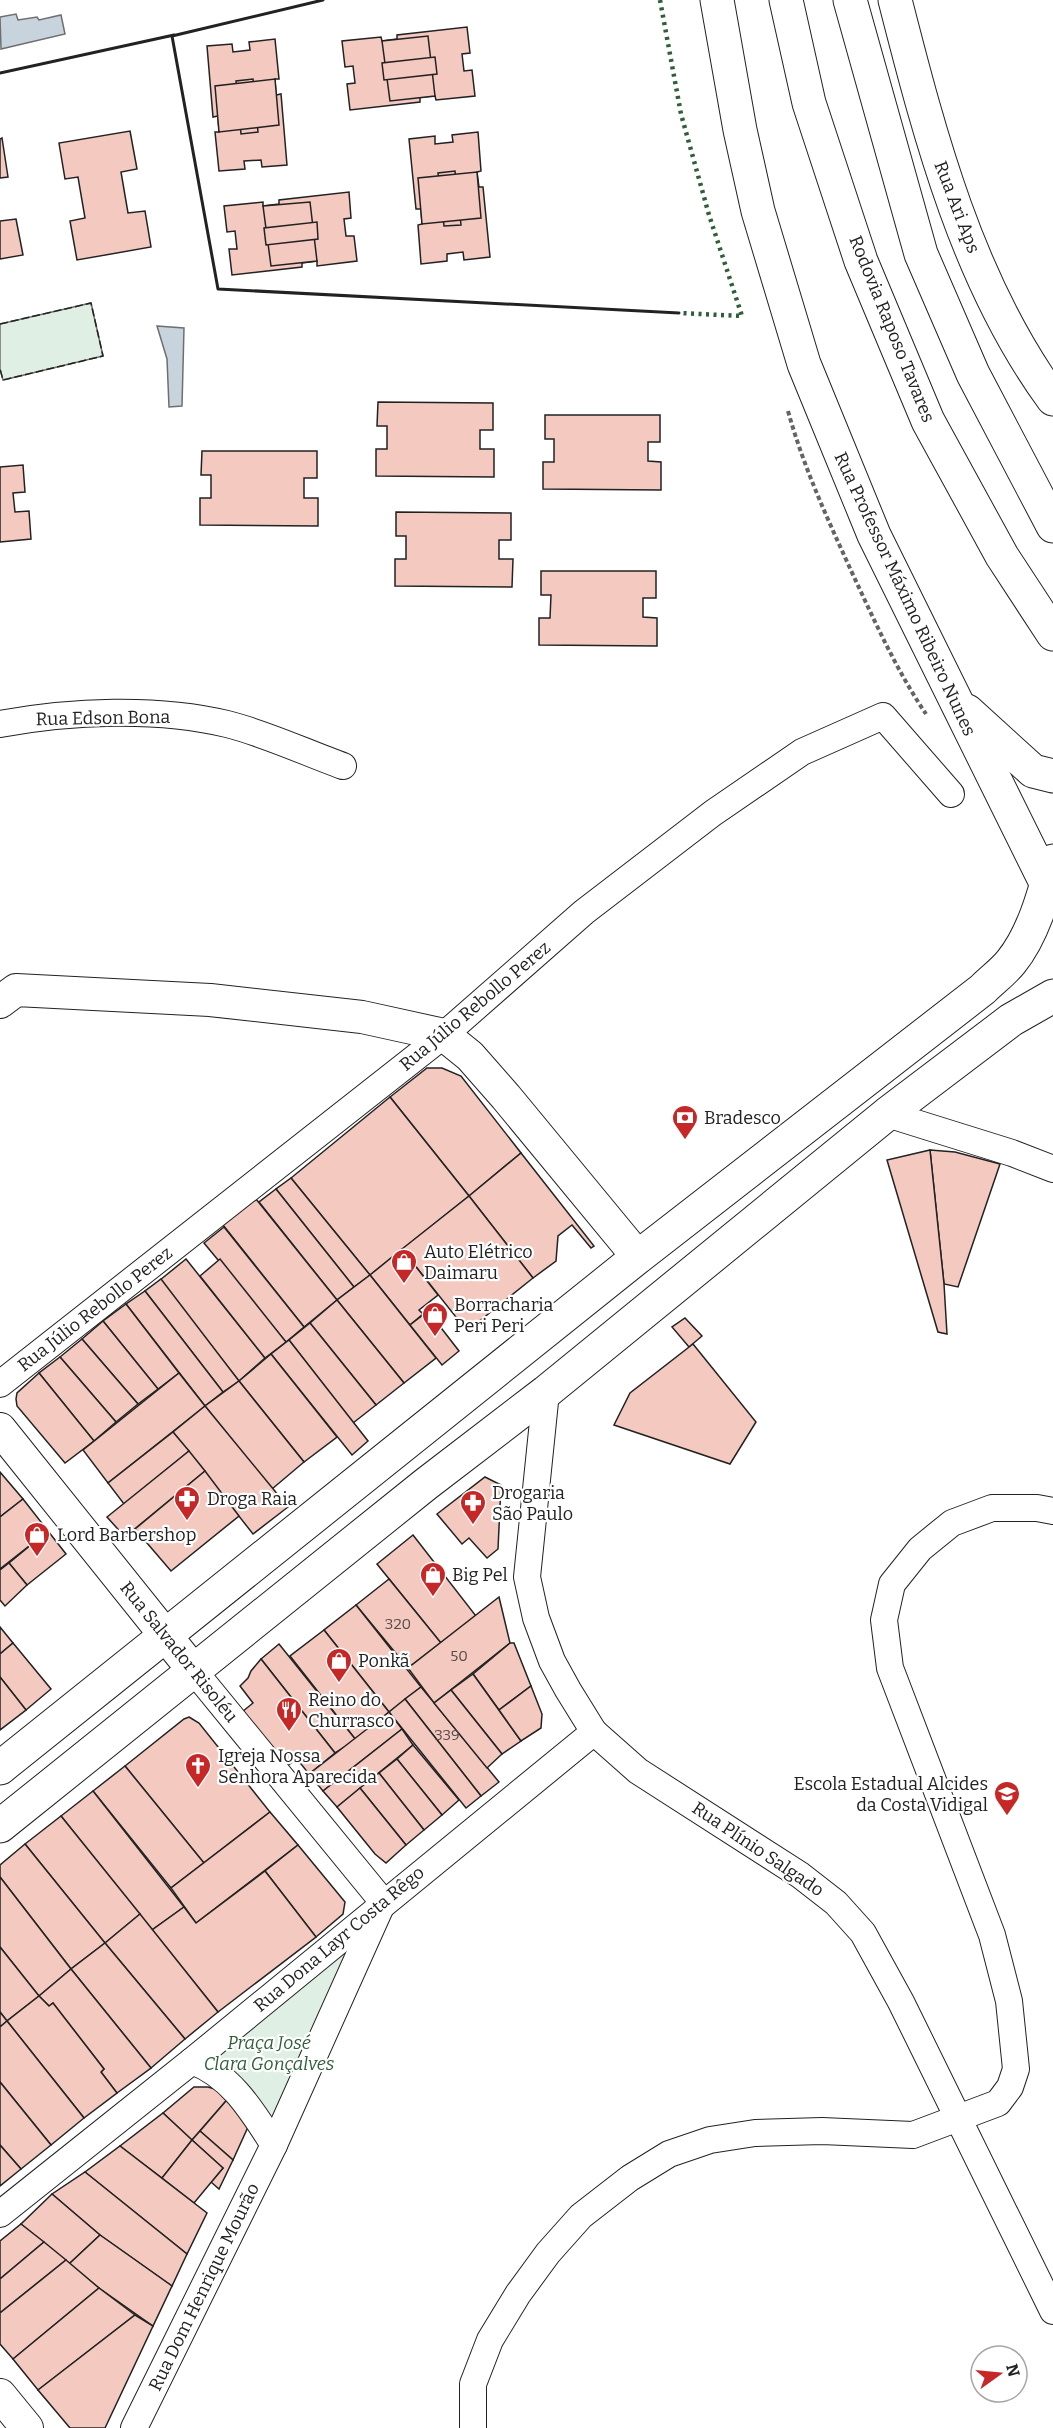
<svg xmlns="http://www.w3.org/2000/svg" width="1053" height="2428" font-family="Bitter,serif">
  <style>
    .green { fill: #e0efe3; stroke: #6f6f6f; stroke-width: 1.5 }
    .water { fill: #c7d3dd; stroke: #6f6f6f; stroke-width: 1.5 }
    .building { fill: #f3c9c0; stroke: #222; stroke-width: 1.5 }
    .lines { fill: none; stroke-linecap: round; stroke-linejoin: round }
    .minor-casing { stroke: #222; stroke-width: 28 }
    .tertiary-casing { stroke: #222; stroke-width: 34 }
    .secondary-casing { stroke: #222; stroke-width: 35 }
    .motorway-casing { stroke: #222; stroke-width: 35 }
    .path { stroke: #646464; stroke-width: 4; stroke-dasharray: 4.5 3; stroke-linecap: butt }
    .minor { stroke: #fff; stroke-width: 26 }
    .tertiary { stroke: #fff; stroke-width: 32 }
    .secondary { stroke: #fff; stroke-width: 33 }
    .motorway { stroke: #fff; stroke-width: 33 }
    .hedge { stroke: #2f5e38; stroke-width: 4.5; stroke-dasharray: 3 4.5; stroke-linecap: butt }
    .fence { stroke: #222; stroke-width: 1.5; stroke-dasharray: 8 3; stroke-linecap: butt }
    .wall { stroke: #222; stroke-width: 3 }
    .labels { text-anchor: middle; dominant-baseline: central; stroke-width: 4.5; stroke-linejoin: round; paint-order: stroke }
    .number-label { font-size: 15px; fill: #564c4a }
    .street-label { font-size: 18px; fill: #222; stroke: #fff }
    .poi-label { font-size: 18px; fill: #222; stroke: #fff; text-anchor: start }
    .park-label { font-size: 18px; font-style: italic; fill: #2f5e38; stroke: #fff }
  </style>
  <rect width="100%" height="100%" fill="#fff"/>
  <g class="green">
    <polygon points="91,303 103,356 3,380 0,369 0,324"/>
    <path d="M372 1924 273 2129C250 2088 249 2076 203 2059Z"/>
  </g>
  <g class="water">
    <polygon points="16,14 18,20 37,17 39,20 61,15 65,34 1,49 0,17"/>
    <polygon points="157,326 184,328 182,406 169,407 167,359"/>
  </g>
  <g class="building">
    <polygon points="467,27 470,53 462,54 464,71 472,70 475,96 436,100 435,96 420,97 420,102 350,110 347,84 355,83 353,66 345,67 342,41 381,37 382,41 397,39 397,35"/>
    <polygon points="428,36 435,96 390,101 382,41"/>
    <polygon points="275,39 279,79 275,79 276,95 281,94 287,165 262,167 261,160 244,161 245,169 219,171 215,132 219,132 218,116 213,117 207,46 232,44 233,52 250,50 249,42"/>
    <polygon points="435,57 437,74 384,80 382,63"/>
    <polygon points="253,79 258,132 241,134 236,81"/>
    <polygon points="275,79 279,125 219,132 215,86"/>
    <polygon points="130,131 137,169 121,172 128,213 145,211 151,247 77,260 70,221 85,218 78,177 65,179 59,143"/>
    <polygon points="478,132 481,171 477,172 479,187 483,187 490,257 464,260 463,252 447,254 447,261 421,264 418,225 422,224 421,209 416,209 409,139 435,136 435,144 453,142 452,135"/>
    <polygon points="2,138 8,177 0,178 0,139"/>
    <polygon points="455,171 461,225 444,226 438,173"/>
    <polygon points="477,172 481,218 422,224 418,178"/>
    <polygon points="349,192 351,218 344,219 346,236 354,236 357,261 317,266 317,261 302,263 302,267 232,275 229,249 237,249 235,231 227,232 224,206 263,202 263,206 279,204 279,200"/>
    <polygon points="310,202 317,261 271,266 263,206"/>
    <polygon points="16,219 23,255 0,259 0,221"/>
    <polygon points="317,222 318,239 266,245 264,228"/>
    <polygon points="378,402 493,403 493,430 480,430 480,449 494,449 494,477 376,476 376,449 387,449 387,426 377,426"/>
    <polygon points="545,415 660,415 660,442 648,442 648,461 661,462 661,490 543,489 543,462 554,462 554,439 545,439"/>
    <polygon points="202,451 317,451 317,478 304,478 304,498 318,498 318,526 200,525 200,498 211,498 211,475 201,475"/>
    <polygon points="23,465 25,492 13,493 15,512 29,511 31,539 0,542 0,467"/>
    <polygon points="396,512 511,513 511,540 499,540 499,559 513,559 512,587 395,586 395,559 406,559 406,536 396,536"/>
    <polygon points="541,571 656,571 656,598 643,598 643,617 657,618 657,646 539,645 539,618 550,618 551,595 541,595"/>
    <polygon points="427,1068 442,1068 461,1076 521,1153 469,1196 390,1097"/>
    <polygon points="390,1097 469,1196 370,1275 291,1178"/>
    <polygon points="930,1150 955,1152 1000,1164 958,1287 944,1284"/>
    <polygon points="930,1150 944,1284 947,1334 938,1332 887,1160"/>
    <polygon points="521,1153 594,1246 591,1248 572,1225 558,1236 556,1261 533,1278 469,1196"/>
    <polygon points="291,1178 370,1275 354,1287 276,1189"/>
    <polygon points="276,1189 354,1287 337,1300 259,1202"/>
    <polygon points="469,1196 533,1278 467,1331 402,1249"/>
    <polygon points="256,1199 337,1300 304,1327 223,1225"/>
    <polygon points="224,1227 304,1327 286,1342 204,1243"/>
    <polygon points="402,1249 438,1295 419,1310 423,1314 410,1325 370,1275"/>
    <polygon points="186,1259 265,1358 239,1381 160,1280"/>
    <polygon points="220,1259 286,1342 265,1358 200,1276"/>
    <polygon points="370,1275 436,1358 404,1383 337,1300"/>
    <polygon points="161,1279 239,1381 223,1392 145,1291"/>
    <polygon points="145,1291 223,1392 205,1406 126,1304"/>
    <polygon points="337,1300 404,1383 376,1405 310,1323"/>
    <polygon points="126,1304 179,1373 158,1389 103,1321"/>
    <polygon points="428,1311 459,1351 442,1365 410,1325"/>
    <polygon points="685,1318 702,1336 689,1347 672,1327"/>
    <polygon points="103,1321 158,1389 138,1404 82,1339"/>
    <polygon points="310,1323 376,1405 353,1423 289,1340"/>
    <polygon points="82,1339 138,1404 116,1422 60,1357"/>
    <polygon points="289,1340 368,1441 352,1455 271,1354"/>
    <polygon points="693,1344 756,1422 730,1464 614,1425 630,1393"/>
    <polygon points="271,1354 337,1437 304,1462 239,1381"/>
    <polygon points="60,1357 116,1422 94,1441 39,1373"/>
    <polygon points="39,1373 94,1441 65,1463 17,1406 16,1399 17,1393"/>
    <polygon points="179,1373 205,1406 108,1483 83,1450"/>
    <polygon points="239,1381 304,1462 272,1489 205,1406"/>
    <polygon points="205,1406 288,1507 253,1534 173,1432"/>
    <polygon points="173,1432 189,1451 124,1504 108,1483"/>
    <polygon points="189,1451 205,1471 125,1537 107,1517"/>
    <polygon points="205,1471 239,1516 171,1571 135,1529"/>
    <polygon points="0,1472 23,1499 0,1517"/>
    <polygon points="485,1477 501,1485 498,1549 487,1558 469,1538 462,1544 437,1514"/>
    <polygon points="23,1499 48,1531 0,1569 0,1517"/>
    <polygon points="48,1531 66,1554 27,1585 9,1563"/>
    <polygon points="413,1535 476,1616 441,1643 377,1564"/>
    <polygon points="9,1563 27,1585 5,1606 0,1600 0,1570"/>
    <polygon points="389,1579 441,1643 408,1668 356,1605"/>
    <polygon points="499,1597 510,1643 434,1703 408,1668"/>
    <polygon points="356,1605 421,1687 389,1712 324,1630"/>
    <polygon points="0,1627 13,1643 0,1654"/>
    <polygon points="324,1630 389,1712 356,1740 290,1656"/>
    <polygon points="13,1643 51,1689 26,1710 0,1677 0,1654"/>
    <polygon points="510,1643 514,1643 531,1686 499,1710 473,1674"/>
    <polygon points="279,1644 356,1740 335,1753 261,1659"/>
    <polygon points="261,1659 335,1753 309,1774 297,1759 287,1766 242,1712 253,1703 240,1686 248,1678 251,1671"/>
    <polygon points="473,1674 521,1741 502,1754 451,1690"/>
    <polygon points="0,1677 26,1710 0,1730"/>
    <polygon points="531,1686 542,1714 541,1728 521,1741 499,1710"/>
    <polygon points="421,1687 499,1782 481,1796 405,1699"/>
    <polygon points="451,1690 502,1754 487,1768 434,1703"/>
    <polygon points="405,1699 481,1796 466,1808 389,1712"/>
    <polygon points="389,1712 402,1729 323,1791 309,1774"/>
    <polygon points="189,1717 199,1723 270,1812 204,1863 125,1766 184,1719"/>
    <polygon points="402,1729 413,1745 337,1807 323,1791"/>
    <polygon points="413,1745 459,1800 442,1815 397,1759"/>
    <polygon points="397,1759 442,1815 424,1830 379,1773"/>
    <polygon points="125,1766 204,1863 171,1888 93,1791"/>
    <polygon points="379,1773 424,1830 406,1845 360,1788"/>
    <polygon points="360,1788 406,1845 386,1863 375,1854 337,1807"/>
    <polygon points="93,1791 184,1907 152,1930 61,1816"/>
    <polygon points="270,1812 298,1845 196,1923 171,1888"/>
    <polygon points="61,1816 140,1914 105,1943 25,1844"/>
    <polygon points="25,1844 105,1943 71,1969 0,1877 0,1865"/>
    <polygon points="298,1845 345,1902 343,1914 316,1937 265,1871"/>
    <polygon points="265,1871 316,1937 218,2012 152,1930 184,1907 196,1923"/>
    <polygon points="0,1877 71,1969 39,1996 0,1947"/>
    <polygon points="140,1914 218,2012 185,2039 105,1943"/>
    <polygon points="105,1943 185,2039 151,2068 71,1969"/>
    <polygon points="0,1947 39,1996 7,2021 0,2012"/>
    <polygon points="71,1969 151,2068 117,2093 101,2072 104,2069 53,2003 49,2006 39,1996"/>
    <polygon points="39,1996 49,2006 53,2003 104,2069 101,2072 117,2093 84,2118 7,2021"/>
    <polygon points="0,2012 7,2021 0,2027"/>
    <polygon points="7,2021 84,2118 51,2145 0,2082 0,2027"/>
    <polygon points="0,2082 51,2145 21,2169 0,2145"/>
    <polygon points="194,2087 208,2087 232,2094 192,2140 163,2113"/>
    <polygon points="232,2094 248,2127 233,2160 200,2131"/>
    <polygon points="163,2113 192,2140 162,2178 120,2146"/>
    <polygon points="200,2131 233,2160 219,2189 211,2182 223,2168 192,2140"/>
    <polygon points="192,2140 223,2168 194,2203 162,2178"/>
    <polygon points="0,2145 21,2169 0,2186"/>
    <polygon points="120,2146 207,2213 187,2254 85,2172"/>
    <polygon points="85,2172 187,2254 172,2286 100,2235 52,2194"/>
    <polygon points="52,2194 100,2235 69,2264 21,2224"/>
    <polygon points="21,2224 44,2242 0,2279 0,2241"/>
    <polygon points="100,2235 172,2286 153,2326 99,2288 69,2264"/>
    <polygon points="44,2242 66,2260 0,2313 0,2279"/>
    <polygon points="66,2260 99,2288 13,2359 0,2344 0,2313"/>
    <polygon points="99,2288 135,2315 38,2390 13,2359"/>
    <polygon points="135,2315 153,2326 105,2428 70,2428 38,2390"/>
  </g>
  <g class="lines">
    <defs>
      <g id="minor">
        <path d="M0 724C70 711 157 707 227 724 264 733 307 753 343 766"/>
        <polyline points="887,1114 1012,1153 1053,1169"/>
        <polyline points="0,1384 444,1035 584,912 713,813 802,752 883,716 951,794"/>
        <polyline points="546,1392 527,1577 536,1618 552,1661 568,1690 594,1732 638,1771 800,1875 836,1903 863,1933 901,2002 1053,2311"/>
        <path d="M192 2061C232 2076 252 2111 274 2145"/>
        <polyline points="0,2214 192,2061 594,1732"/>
        <polyline points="134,2428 274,2145 383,1902 194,1671"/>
        <polyline points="473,2428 473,2384 490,2340 518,2294 548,2253 581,2216 630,2178 669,2154 710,2140 755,2133 822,2131 913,2135 998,2103 1010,2087 1016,2069 1009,2001 992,1935 890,1668 884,1620 892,1584 920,1549 952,1523 992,1508 1037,1508 1053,1511"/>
      </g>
      <g id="tertiary">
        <polyline points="0,1002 16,990 210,1000 362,1017 444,1035 470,1056 506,1097 638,1257"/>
        <polyline points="0,1429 194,1671"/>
        <polyline points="0,2395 27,2428"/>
      </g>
      <g id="secondary">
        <polyline points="717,0 740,130 758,211 804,364 874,535 1052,895"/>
        <path d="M895 0C930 137 968 283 1053 399"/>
        <polyline points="967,711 1033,771 1053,776"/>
        <path d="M0 1768 638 1257 983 989C992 980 1003 972 1011 962 1033 935 1044 895 1053 861"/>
        <polyline points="0,1826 426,1484 546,1392 887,1114 1011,1020 1053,996"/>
      </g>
      <g id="motorway">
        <polyline points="786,0 809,103 861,261 928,421 1002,556 1053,634"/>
        <polyline points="850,0 921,254 973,374 1053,526"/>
      </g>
    </defs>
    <use href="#minor" class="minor-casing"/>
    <use href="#tertiary" class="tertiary-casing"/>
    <use href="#secondary" class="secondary-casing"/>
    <use href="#motorway" class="motorway-casing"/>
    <path class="path" d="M788 411C804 469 829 522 854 577 876 624 897 671 926 714"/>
    <use href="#minor" class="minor"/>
    <use href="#tertiary" class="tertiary"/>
    <use href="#secondary" class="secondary"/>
    <use href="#motorway" class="motorway"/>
    <polyline class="hedge" points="660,0 681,114 709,215 742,316 679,313"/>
    <polyline class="fence" points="0,324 91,303 103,356 3,380 0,369"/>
    <g class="wall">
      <polyline points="323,0 172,36 218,289 679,313"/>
      <polyline points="0,73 174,35"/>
    </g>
  </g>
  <defs>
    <symbol id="bank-pin" viewBox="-11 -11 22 30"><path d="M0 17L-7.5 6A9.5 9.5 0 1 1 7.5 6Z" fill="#c62828" stroke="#fff"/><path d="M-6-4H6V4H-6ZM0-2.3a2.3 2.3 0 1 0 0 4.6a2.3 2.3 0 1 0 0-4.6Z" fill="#fff"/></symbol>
    <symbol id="shop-pin" viewBox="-11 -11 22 30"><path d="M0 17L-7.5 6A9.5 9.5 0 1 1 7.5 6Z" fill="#c62828" stroke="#fff"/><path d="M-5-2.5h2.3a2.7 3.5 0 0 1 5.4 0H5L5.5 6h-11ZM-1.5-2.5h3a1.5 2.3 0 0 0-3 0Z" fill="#fff"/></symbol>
    <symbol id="pharmacy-pin" viewBox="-11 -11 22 30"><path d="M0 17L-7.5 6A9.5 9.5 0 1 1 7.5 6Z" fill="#c62828" stroke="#fff"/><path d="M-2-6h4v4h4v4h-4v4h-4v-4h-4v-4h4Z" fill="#fff"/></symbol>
    <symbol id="restaurant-pin" viewBox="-11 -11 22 30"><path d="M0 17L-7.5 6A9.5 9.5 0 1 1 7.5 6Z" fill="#c62828" stroke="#fff"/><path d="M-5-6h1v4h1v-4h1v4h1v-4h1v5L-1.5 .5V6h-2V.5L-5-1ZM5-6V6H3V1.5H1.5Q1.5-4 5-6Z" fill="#fff"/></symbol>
    <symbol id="church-pin" viewBox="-11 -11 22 30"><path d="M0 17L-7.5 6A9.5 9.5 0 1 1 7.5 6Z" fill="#c62828" stroke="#fff"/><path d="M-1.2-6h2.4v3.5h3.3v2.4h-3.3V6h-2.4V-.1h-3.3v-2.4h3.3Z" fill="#fff"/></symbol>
    <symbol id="school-pin" viewBox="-11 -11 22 30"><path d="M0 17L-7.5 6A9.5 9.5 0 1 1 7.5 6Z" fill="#c62828" stroke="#fff"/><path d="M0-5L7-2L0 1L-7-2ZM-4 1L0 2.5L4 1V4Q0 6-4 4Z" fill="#fff"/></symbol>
  </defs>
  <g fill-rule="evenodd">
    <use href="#bank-pin" x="670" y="1103" width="30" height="40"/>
    <use href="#shop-pin" x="389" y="1247" width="30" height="40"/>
    <use href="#shop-pin" x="420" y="1300" width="30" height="40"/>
    <use href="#pharmacy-pin" x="172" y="1484" width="30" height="40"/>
    <use href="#pharmacy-pin" x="458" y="1488" width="30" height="40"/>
    <use href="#shop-pin" x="22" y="1520" width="30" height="40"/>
    <use href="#shop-pin" x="418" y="1560" width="30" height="40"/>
    <use href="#shop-pin" x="324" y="1646" width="30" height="40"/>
    <use href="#restaurant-pin" x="274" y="1695" width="30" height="40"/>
    <use href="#church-pin" x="183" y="1751" width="30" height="40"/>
    <use href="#school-pin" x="992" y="1779" width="30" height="40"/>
  </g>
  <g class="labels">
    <g class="number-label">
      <text x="398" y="1624">320</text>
      <text x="459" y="1656">50</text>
      <text x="447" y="1735">339</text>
    </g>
    <g class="street-label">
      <text transform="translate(957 207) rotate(69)">Rua Ari Aps</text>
      <text transform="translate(892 329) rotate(68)">Rodovia Raposo Tavares</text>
      <text transform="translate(905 594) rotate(65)">Rua Professor Máximo Ribeiro Nunes</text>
      <text transform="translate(103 718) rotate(-1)">Rua Edson Bona</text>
      <text transform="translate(475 1006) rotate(-40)">Rua Júlio Rebollo Perez</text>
      <text transform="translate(95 1309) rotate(-38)">Rua Júlio Rebollo Perez</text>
      <text transform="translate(179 1652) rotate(51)">Rua Salvador Risoléu</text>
      <text transform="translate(758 1849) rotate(34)">Rua Plínio Salgado</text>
      <text transform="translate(339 1939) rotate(-40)">Rua Dona Layr Costa Rêgo</text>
      <text transform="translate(204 2287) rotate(-64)">Rua Dom Henrique Mourão</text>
    </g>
    <g class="poi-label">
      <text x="704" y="1118">Bradesco</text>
      <text x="424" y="1252">Auto Elétrico<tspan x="424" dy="21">Daimaru</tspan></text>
      <text x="454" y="1305">Borracharia<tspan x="454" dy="21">Peri Peri</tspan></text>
      <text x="492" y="1493">Drogaria<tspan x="492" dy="21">São Paulo</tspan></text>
      <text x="207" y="1499">Droga Raia</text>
      <text x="57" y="1535">Lord Barbershop</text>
      <text x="452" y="1575">Big Pel</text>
      <text x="358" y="1661">Ponkã</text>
      <text x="308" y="1700">Reino do<tspan x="308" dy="21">Churrasco</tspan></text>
      <text x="218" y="1756">Igreja Nossa<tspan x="218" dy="21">Senhora Aparecida</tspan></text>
      <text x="988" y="1784" text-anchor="end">Escola Estadual Alcides<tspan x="988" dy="21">da Costa Vidigal</tspan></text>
    </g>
    <g class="park-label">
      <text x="269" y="2043">Praça José<tspan x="269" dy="21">Clara Gonçalves</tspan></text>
    </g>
  </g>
  <g transform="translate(999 2374) rotate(75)"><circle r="28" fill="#ffffff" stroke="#a7a7a7" stroke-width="1.5"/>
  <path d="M0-4.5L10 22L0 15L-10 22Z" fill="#c62828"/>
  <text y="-9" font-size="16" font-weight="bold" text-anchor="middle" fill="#222222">N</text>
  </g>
</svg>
